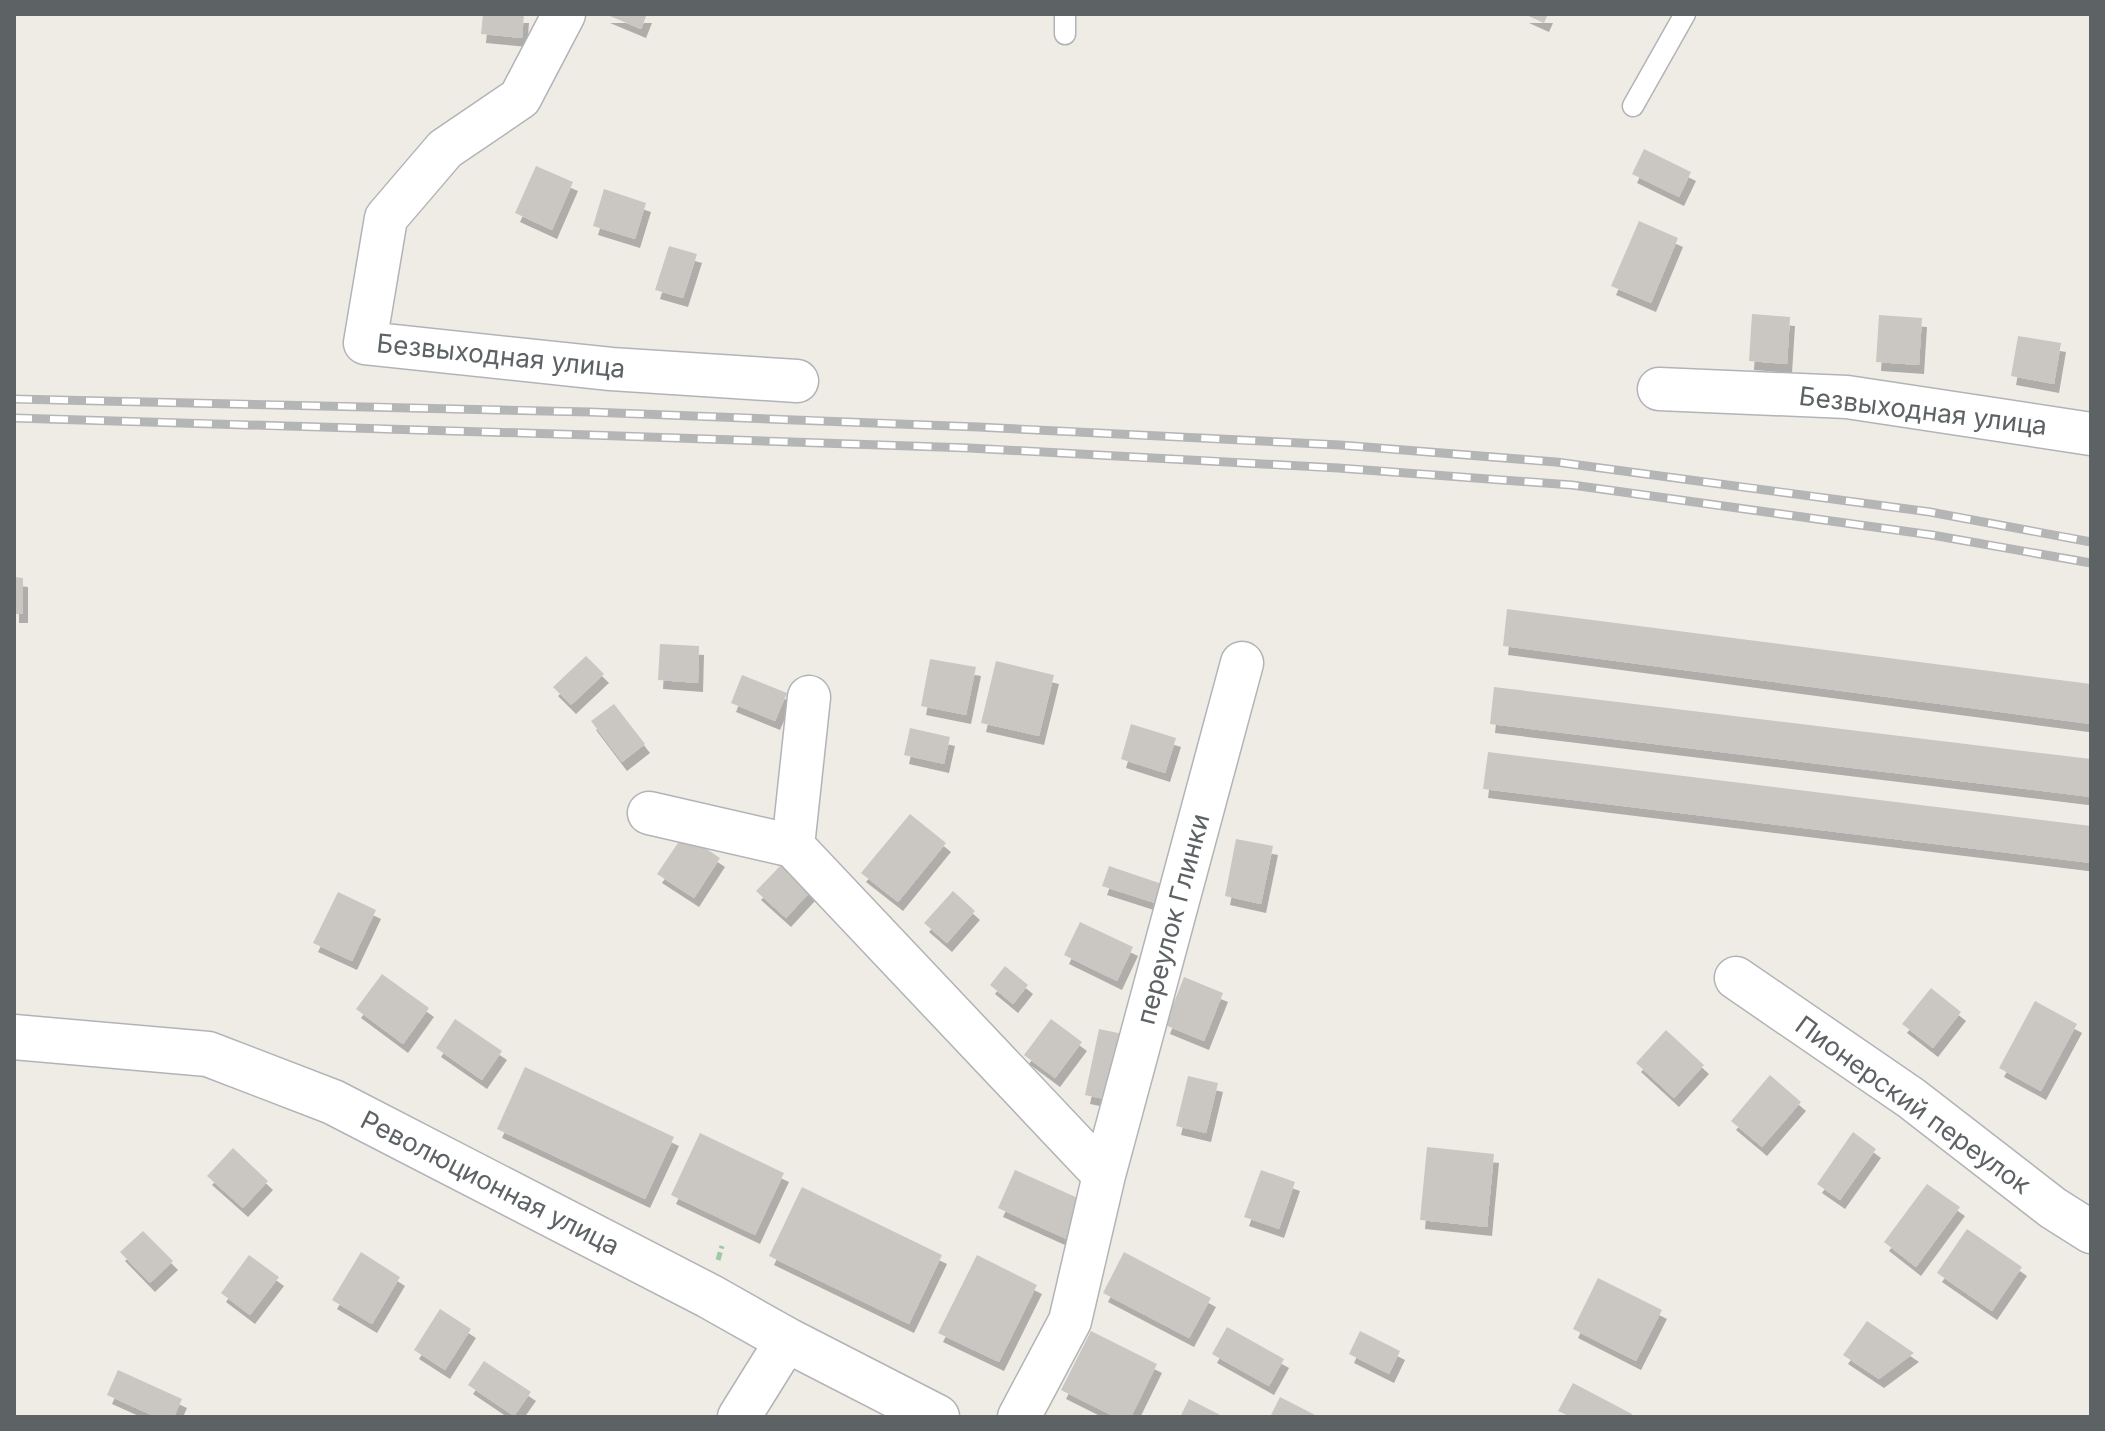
<svg xmlns="http://www.w3.org/2000/svg" width="2105" height="1431" font-family="Inter,sans-serif">
<defs>
<filter id="shadow"><feDropShadow dx="5" dy="9" stdDeviation="0" flood-color="#0004"/></filter>
</defs>
<rect width="100%" height="100%" fill="#efece6"/>
<path fill="#cac7c2" filter="url(#shadow)" d="M483,14H524L522,38L481,34Z
M605,14H647L641,29Z
M1524,14H1548L1544,23Z
M1644,149L1691,172L1679,197L1632,174Z
M536,166L573,182L552,230L515,213Z
M604,189L646,203L635,239L593,226Z
M1639,221L1678,238L1651,303L1611,286Z
M669,246L697,254L683,298L655,290Z
M1752,314L1790,317L1787,364L1749,361Z
M1879,315L1922,318L1919,365L1876,362Z
M2018,336L2061,343L2054,384L2011,376Z
M14,577L23,578V614H14Z
M1507,609L2091,684V724L1503,646Z
M660,644L699,646L698,683L658,680Z
M586,656L604,674L571,705L553,687Z
M930,659L976,667L966,715L921,706Z
M996,661L1054,675L1039,736L981,723Z
M742,675L787,693L775,721L731,703Z
M1494,687L2091,759V797L1490,724Z
M614,704L645,744L622,762L591,721Z
M1131,724L1176,738L1165,773L1121,759Z
M910,728L950,737L944,764L904,755Z
M1488,752L2091,826V863L1483,789Z
M910,814L946,843L898,902L861,873Z
M684,834L720,858L694,898L657,874Z
M1236,839L1273,846L1261,904L1225,896Z
M781,865L810,892L786,918L756,891Z
M1109,866L1162,884L1155,903L1102,886Z
M953,891L975,911L947,943L924,923Z
M338,892L376,910L352,961L313,943Z
M1080,922L1133,947L1117,981L1064,955Z
M1005,966L1028,985L1013,1004L990,985Z
M382,974L429,1008L403,1044L356,1009Z
M1184,977L1223,993L1204,1041L1165,1025Z
M1931,988L1961,1012L1933,1048L1902,1024Z
M2035,1001L2077,1024L2041,1091L1999,1068Z
M455,1019L502,1051L482,1080L436,1048Z
M1051,1019L1082,1042L1055,1078L1024,1055Z
M1099,1029L1128,1035L1114,1101L1085,1095Z
M1666,1030L1704,1065L1674,1098L1636,1063Z
M525,1067L674,1137L645,1199L497,1129Z
M1770,1075L1801,1102L1762,1147L1731,1121Z
M1188,1076L1218,1083L1206,1133L1176,1126Z
M1853,1132L1876,1149L1840,1200L1817,1184Z
M700,1133L784,1173L755,1235L671,1195Z
M1427,1147L1494,1154L1487,1227L1420,1220Z
M233,1148L268,1181L243,1208L207,1176Z
M1015,1170L1089,1203L1071,1241L998,1208Z
M1261,1170L1295,1182L1279,1229L1244,1217Z
M1927,1184L1960,1207L1916,1267L1884,1242Z
M802,1187L942,1255L909,1324L769,1256Z
M1967,1229L2022,1267L1992,1311L1937,1273Z
M143,1231L173,1261L150,1283L120,1252Z
M361,1252L400,1277L372,1324L332,1300Z
M1124,1252L1211,1298L1189,1338L1103,1293Z
M249,1255L279,1277L250,1315L221,1293Z
M977,1255L1037,1285L999,1362L938,1333Z
M1598,1278L1662,1310L1636,1361L1573,1329Z
M440,1309L471,1329L445,1370L414,1350Z
M1867,1321L1914,1353L1879,1379L1843,1355Z
M1227,1327L1284,1359L1269,1386L1212,1354Z
M1091,1331L1157,1364L1131,1417H1115L1061,1390Z
M1360,1331L1400,1351L1389,1374L1349,1354Z
M484,1361L531,1392L514,1416L468,1385Z
M118,1370L182,1399L174,1417H156L107,1395Z
M1573,1383L1632,1414L1630,1417H1571L1558,1411Z
M1280,1397L1319,1417H1270Z
M1189,1399L1224,1417H1180Z"/>
<g fill="none" stroke-linecap="round" stroke-linejoin="round">
<defs>
<path id="service" d="M1065,14V34
M1633,106L1685,14"/>
<path id="minor" d="M564,14L520,98L445,149L386,218L365,343L611,369L797,381
M1659,389L1847,397L2091,434
M809,697L793,846L1104,1175
M649,813L793,846
M1736,978L1911,1098L2053,1208L2091,1232
M739,1417L787,1340
M1019,1417L1070,1321L1104,1175L1242,663"/>
<path id="tertiary" d="M14,1037L208,1054L333,1102L709,1296L787,1340L937,1417"/>
</defs>
<use href="#service" stroke="#b1b4b7" stroke-width="23"/>
<use href="#minor" stroke="#b1b4b7" stroke-width="45"/>
<use href="#tertiary" stroke="#b1b4b7" stroke-width="47"/>
<path stroke="#9fc8a5" stroke-width="5" stroke-dasharray="8 4" stroke-linecap="butt" d="M718,1260L722,1246"/>
<use href="#service" stroke="#fff" stroke-width="20"/>
<use href="#minor" stroke="#fff" stroke-width="42"/>
<use href="#tertiary" stroke="#fff" stroke-width="44"/>
<defs>
<path id="rail" d="M14,399L590,412L978,427L1340,445L1556,462L1930,512L2091,542
M14,418L590,435L969,448L1338,468L1572,485L1932,535L2091,563"/>
</defs>
<use href="#rail" stroke="#b4b5b5" stroke-width="9"/>
<use href="#rail" stroke="#fff" stroke-width="6" stroke-dasharray="18" stroke-linecap="butt"/>
</g>
<g text-anchor="middle" stroke-width="7" stroke-linejoin="round" paint-order="stroke">
<g font-size="26" fill="#5d6265" stroke="#fff">
<text transform="translate(501 356) rotate(6)" y="9">Безвыходная улица</text>
<text transform="translate(1923 411) rotate(7)" y="9">Безвыходная улица</text>
<text transform="translate(1173 919) rotate(-75)" y="9">переулок Глинки</text>
<text transform="translate(1913 1105) rotate(36)" y="9">Пионерский переулок</text>
<text transform="translate(490 1183) rotate(27)" y="9">Революционная улица</text>
</g>
</g>
<rect width="2105" height="1431" fill="none" stroke="#5d6265" stroke-width="32"/>
</svg>
